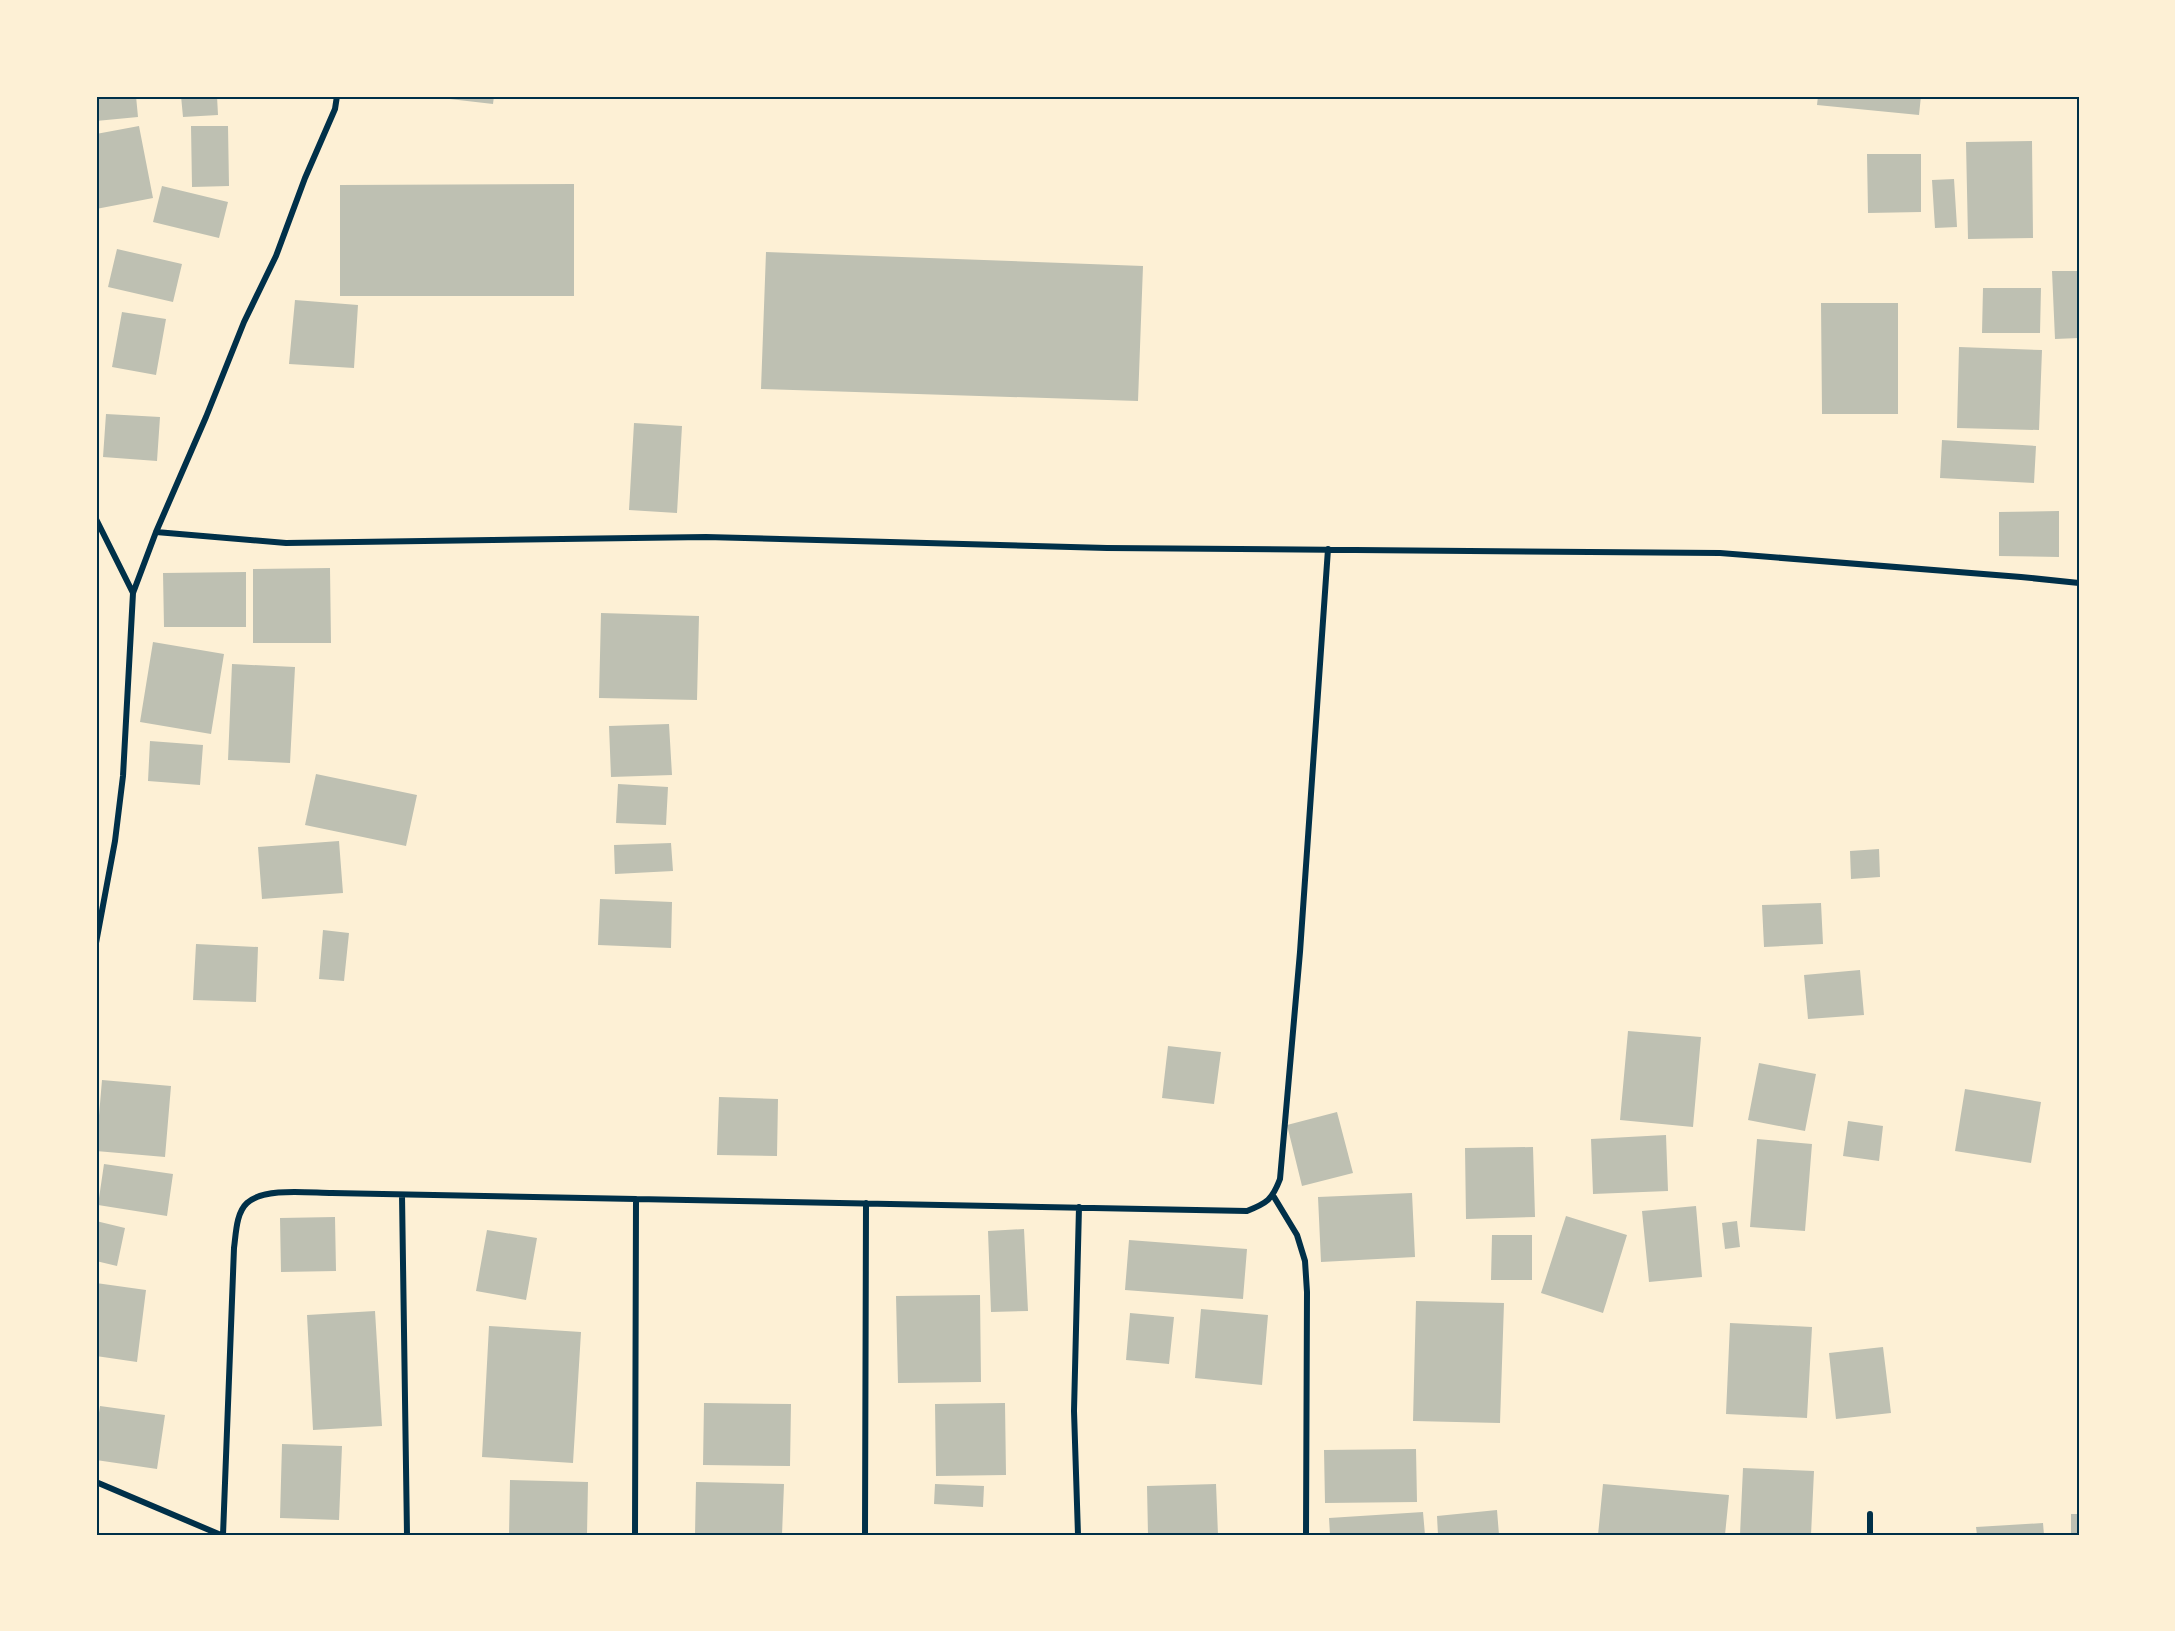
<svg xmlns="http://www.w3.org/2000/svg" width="2175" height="1631" font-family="'Asap Condensed',sans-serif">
<rect width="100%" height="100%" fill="#fdf0d5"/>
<path fill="#bec0b2" d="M96,96H136L138,117L96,121Z
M181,96H217L218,115L183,117Z
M441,96H494L493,104L441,98Z
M1818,96H1921L1919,115L1817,105Z
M139,126L153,198L96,209V134Z
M191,126H228L229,186L192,187Z
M2032,141L2033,238L1968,239L1966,142Z
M1867,154H1921V212L1868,213Z
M1954,179L1957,227L1935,228L1932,180Z
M574,184V296H340V185Z
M162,186L228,202L219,238L153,222Z
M117,249L182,264L173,302L108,287Z
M766,252L1143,266L1138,401L761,389Z
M2052,271H2079V338L2055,339Z
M1983,288H2041L2040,333H1982Z
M295,300L358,305L354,368L289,364Z
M1821,303H1898V414H1822Z
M122,312L166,319L156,375L112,367Z
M1959,347L2042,350L2039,430L1957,428Z
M106,414L160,417L157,461L103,457Z
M634,423L682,426L677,513L629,510Z
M1942,440L2036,446L2034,483L1940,478Z
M2059,511V557L1999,556V512Z
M330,568L331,643H253V569Z
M246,572V627H164L163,573Z
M601,613L699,616L697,700L599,698Z
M153,642L224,654L211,734L140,722Z
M232,664L295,667L290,763L228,760Z
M669,724L672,775L611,777L609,726Z
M150,741L203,745L200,785L148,781Z
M316,774L417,795L406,846L305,825Z
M618,784L668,787L666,825L616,823Z
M339,841L343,893L262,899L258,847Z
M671,843L673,871L615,874L614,845Z
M1879,849L1880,877L1851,879L1850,851Z
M600,899L672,902L671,948L598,945Z
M1821,903L1823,944L1764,947L1762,905Z
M323,930L349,933L344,981L319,979Z
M196,944L258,947L256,1002L193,1000Z
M1860,970L1864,1015L1808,1019L1804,975Z
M1628,1031L1701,1037L1693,1127L1620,1120Z
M1168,1046L1221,1052L1214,1104L1162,1098Z
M1759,1063L1816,1074L1805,1131L1748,1120Z
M102,1080L171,1086L165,1157L96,1151Z
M1965,1089L2041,1102L2031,1163L1955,1151Z
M719,1097L778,1099L777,1156L717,1155Z
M1337,1112L1353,1173L1302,1186L1287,1125Z
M1848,1121L1883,1126L1879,1161L1843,1156Z
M1666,1135L1668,1191L1593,1194L1591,1139Z
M1757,1139L1812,1144L1805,1231L1750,1227Z
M1533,1147L1535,1217L1466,1219L1465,1148Z
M104,1164L173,1174L167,1216L98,1205Z
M1412,1193L1415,1257L1321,1262L1318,1197Z
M1696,1206L1702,1277L1649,1282L1642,1211Z
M1566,1216L1627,1235L1603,1313L1541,1293Z
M335,1217L336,1271L281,1272L280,1218Z
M96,1221L125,1228L117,1266L96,1261Z
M1737,1221L1740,1247L1725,1249L1722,1223Z
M1024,1229L1028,1311L991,1312L988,1231Z
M487,1230L537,1238L526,1300L476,1291Z
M1492,1235H1532V1280H1491Z
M1129,1240L1247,1249L1243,1299L1125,1290Z
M96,1283L146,1290L137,1362L96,1356Z
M980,1295L981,1382L898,1383L896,1296Z
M1416,1301L1504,1303L1500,1423L1413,1421Z
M1201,1309L1268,1315L1262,1385L1195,1378Z
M375,1311L382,1426L313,1430L307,1315Z
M1130,1313L1174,1317L1169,1364L1126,1360Z
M1730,1323L1812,1327L1807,1418L1726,1414Z
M489,1326L581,1332L573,1463L482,1457Z
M1883,1347L1891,1413L1836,1419L1829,1353Z
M704,1403L791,1404L790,1466L703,1465Z
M1005,1403L1006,1475L936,1476L935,1404Z
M100,1406L165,1415L157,1469L96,1460V1433Z
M282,1444L342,1446L339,1520L280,1518Z
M1416,1449L1417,1502L1325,1503L1324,1450Z
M1743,1468L1814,1471L1811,1535H1740Z
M510,1480L588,1482L587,1535H509Z
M696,1482L784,1484L782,1535H695Z
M935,1484L984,1486L983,1507L934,1504Z
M1216,1484L1218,1535H1148L1147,1486Z
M1603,1484L1729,1495L1725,1535H1598Z
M1497,1510L1499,1535H1438L1437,1516Z
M1423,1512L1425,1535H1330L1329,1518Z
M2071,1514H2079V1535H2071Z
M2043,1523L2044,1535H1977L1976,1527Z"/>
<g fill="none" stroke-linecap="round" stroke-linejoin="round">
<path stroke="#003049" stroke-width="6" d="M96,519L133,593L123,776L115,841L96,943
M156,532L286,543L706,537L1107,548L1720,553L2021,577L2079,583
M133,593L156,532L206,417L244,322L276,256L305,178L335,109L337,96
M402,1195L407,1535
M1274,1197L1297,1235L1305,1261L1307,1292L1306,1535
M96,1482L221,1535
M223,1535L234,1248C236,1234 236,1213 247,1203C264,1187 310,1193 332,1193L1247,1211C1267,1203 1272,1200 1280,1179L1300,952L1328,549
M635,1535L636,1199
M865,1535L866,1203
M1078,1535L1074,1411L1079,1207
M1870,1535V1514"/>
</g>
<rect width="2175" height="1631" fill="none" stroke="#fdf0d5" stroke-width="195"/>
<rect x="98" y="98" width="1980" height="1436" fill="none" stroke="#003049" stroke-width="2"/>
</svg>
